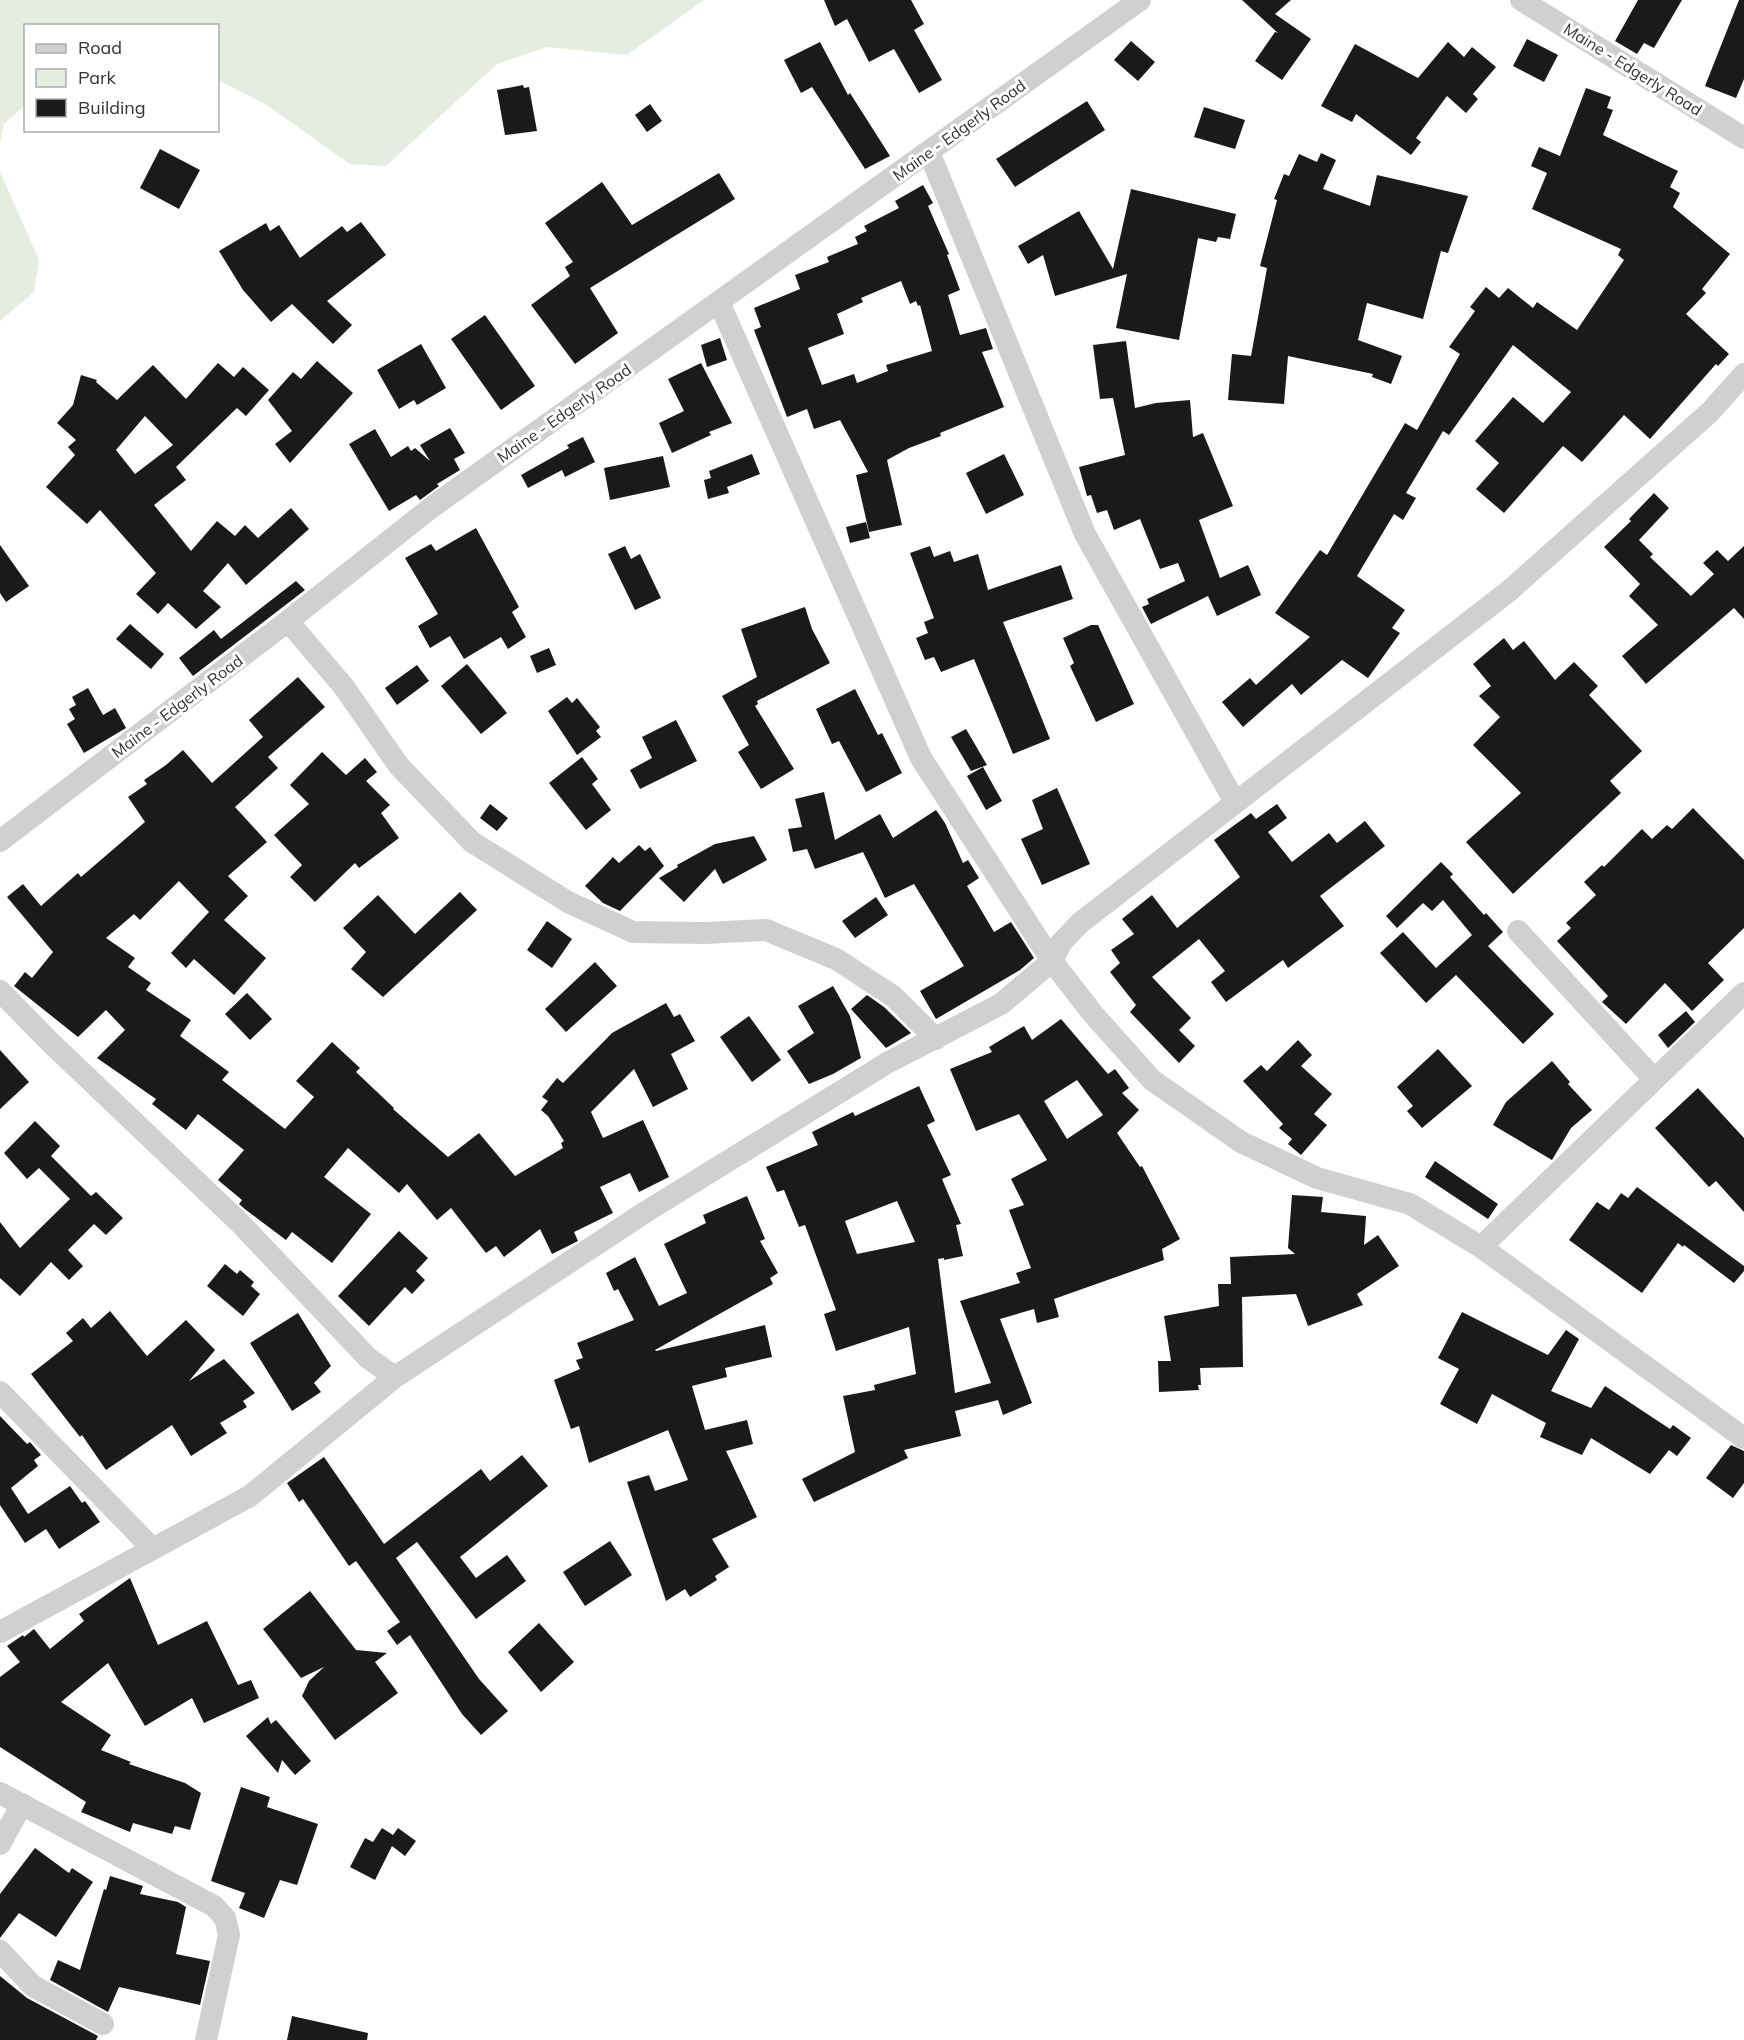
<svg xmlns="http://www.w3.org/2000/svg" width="1744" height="2040" font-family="Mulish,sans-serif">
<rect width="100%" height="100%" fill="#fff"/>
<path fill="#e6ecdf" d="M0,0H704L627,55L547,47L497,64L386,166L350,164L265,104L218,80V26H26L25,105L4,124L0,143Z
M0,172L39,260L34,292L0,321Z"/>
<path fill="#1a1a1a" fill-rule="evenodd" d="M824,0H911L924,24L914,30L942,80L919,93L894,49L869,62L847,19L835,26Z
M1242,0H1291L1275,14L1311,39L1282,80L1255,61L1275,32L1278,33Z
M1638,0H1682L1654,48L1644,43L1637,54L1615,41Z
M1739,0H1744V79L1736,98L1705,86Z
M1527,39L1558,55L1544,82L1513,66Z
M1131,41L1155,62L1138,81L1114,60Z
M820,42L848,95L850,93L890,156L865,169L812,87L801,93L784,60Z
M1448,42L1464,57L1472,47L1496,67L1473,94L1478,99L1466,113L1447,96L1416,138L1421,142L1411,155L1356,114L1352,122L1321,106L1355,44L1418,78Z
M523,85L524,88L529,87L537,131L505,135L497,90Z
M1586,88L1611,97L1607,108L1613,110L1603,135L1678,171L1670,187L1680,193L1673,207L1730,254L1702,289L1706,293L1686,314L1729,354L1718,366L1716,364L1650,439L1624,415L1582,462L1563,446L1504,513L1476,489L1499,463L1475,441L1513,397L1543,423L1571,392L1513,345L1449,435L1443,431L1406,493L1416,498L1403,520L1394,514L1357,576L1405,610L1392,628L1400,633L1368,678L1342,660L1301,695L1292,684L1243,727L1222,702L1250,678L1256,685L1310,637L1275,613L1320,550L1327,555L1405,423L1417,430L1460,354L1449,347L1475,311L1470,307L1486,287L1499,298L1508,288L1533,308L1537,302L1577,330L1624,260L1618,255L1621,249L1532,209L1547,173L1531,166L1539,147L1560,156Z
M1087,101L1105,130L1015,187L996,159Z
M650,104L662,121L647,132L635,115Z
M1204,107L1245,120L1235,149L1194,137Z
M160,149L200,170L179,209L140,188Z
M1321,153L1336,160L1323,189L1370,206L1377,175L1468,196L1448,253L1441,251L1423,319L1367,303L1358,340L1402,356L1391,384L1372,377L1373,374L1288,356L1284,404L1228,400L1232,354L1251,356L1267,268L1260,266L1277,200L1274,199L1284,174L1289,176L1299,154L1317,162Z
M719,173L735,199L590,288L618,333L575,364L531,305L570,276L565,267L573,262L545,223L602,182L632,225Z
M923,185L933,203L928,206L949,254L947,255L960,290L948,295L960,335L986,328L993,349L982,352L1004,407L940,433L941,436L909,448L887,460L902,525L869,532L856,475L868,472L840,420L814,429L807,409L787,417L754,330L761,327L754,308L800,289L795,275L829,262L827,257L858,244L855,237L867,231L864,226L899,208L895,201ZM901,281L910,304L916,301L918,306L920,305L932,351L886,365L888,371L857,383L854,374L822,385L808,348L844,334L837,314L863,302L861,298Z
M1131,189L1236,214L1230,239L1218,237L1216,242L1198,238L1179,340L1116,328L1127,274L1055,296L1043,255L1028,264L1018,246L1079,211L1113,269Z
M361,222L386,255L327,301L352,325L333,344L292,304L271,322L243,290L219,251L266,223L270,231L279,225L300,258L342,226L347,232Z
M485,315L535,386L501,410L451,339Z
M720,338L727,360L707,367L701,345Z
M1126,341L1135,408L1156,403L1190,400L1193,437L1203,433L1233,506L1199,520L1220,578L1248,565L1261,595L1217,616L1208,596L1151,624L1142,607L1149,604L1147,599L1185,581L1178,563L1160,569L1140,519L1114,530L1107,510L1097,513L1091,495L1087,496L1079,467L1125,455L1113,398L1100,399L1093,345Z
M421,344L446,388L417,405L414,400L399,409L377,370Z
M317,361L353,393L290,463L275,444L292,431L268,400L293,372L301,379Z
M218,363L234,377L243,367L269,390L246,416L237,408L176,467L186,480L154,505L191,551L217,521L235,536L245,525L258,538L291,508L309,529L246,585L228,563L203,591L221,607L196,629L168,603L158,614L136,594L156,573L100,510L87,524L46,487L75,455L68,447L76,440L57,423L73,405L81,375L97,380L96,382L117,400L153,365L186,399ZM145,416L173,445L135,474L116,450Z
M701,363L732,423L709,432L711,435L672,453L659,423L684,411L668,379Z
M450,428L465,453L454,459L460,470L437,484L439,486L420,500L416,495L389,511L349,444L375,429L391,457L408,446L411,451L415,448L430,461L420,445Z
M583,437L595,462L565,477L562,470L528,488L521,475L569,448L567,445Z
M752,454L760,474L727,487L729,493L708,499L704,480L711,478L709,471Z
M1004,454L1024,495L986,514L966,473Z
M663,456L670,487L610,500L604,468Z
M1654,493L1669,508L1639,540L1653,554L1650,557L1691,596L1714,574L1703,563L1717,550L1728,561L1744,546V619L1734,608L1646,684L1622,656L1658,625L1629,596L1640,584L1604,547L1631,521L1629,519Z
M866,522L870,538L850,543L846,527Z
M476,528L519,607L512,612L526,637L508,649L501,637L464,659L450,636L430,648L418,626L438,614L405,558L431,544L436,551Z
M0,545L29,586L6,602L0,593Z
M625,546L631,559L640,554L661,598L635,610L608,554Z
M930,546L934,557L950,551L954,562L978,554L988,590L1061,565L1073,599L1003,622L1050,739L1013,754L974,659L941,672L934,657L925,660L916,638L928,633L924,622L934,618L910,553Z
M296,581L305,590L193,676L179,658L214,630L221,639Z
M805,607L812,629L830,663L757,701L758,704L755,706L794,769L761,789L738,752L749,745L722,696L757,677L741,629Z
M130,624L164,654L151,669L116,639Z
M1091,625H1098L1134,704L1096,722L1070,666L1074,663L1063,638Z
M1504,638L1513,650L1524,641L1555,680L1574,662L1598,686L1589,695L1642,751L1610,781L1621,793L1513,894L1466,842L1521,793L1473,745L1500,717L1479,696L1491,686L1473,664Z
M549,648L556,665L537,673L530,656Z
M467,664L507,713L481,734L441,686Z
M417,665L429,681L397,705L385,688Z
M298,677L325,707L268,757L278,768L235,807L267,842L228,876L248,896L224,920L266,958L234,995L194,959L186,968L171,953L209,912L179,881L140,920L134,914L106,938L135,958L128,967L151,983L146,990L191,1020L180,1036L229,1072L222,1080L285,1129L314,1097L296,1081L332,1042L360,1068L356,1072L394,1108L393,1109L448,1157L479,1133L515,1176L563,1148L561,1143L564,1141L548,1116L541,1110L548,1101L542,1097L557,1078L563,1083L612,1033L666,1003L674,1017L680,1014L695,1041L671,1054L688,1089L653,1107L634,1069L591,1112L603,1138L643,1120L669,1177L639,1192L630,1173L600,1187L613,1213L574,1232L578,1241L552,1254L540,1229L504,1257L496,1246L486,1253L451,1208L437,1220L407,1184L399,1193L348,1148L324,1177L371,1214L332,1263L292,1232L286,1240L246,1210L239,1204L242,1200L218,1180L244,1150L198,1114L186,1130L152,1104L156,1099L97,1058L125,1030L106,1010L78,1037L14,986L25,972L32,978L53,952L7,897L23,884L41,906L78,873L81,877L145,822L128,797L147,784L144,780L166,765L183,750L212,783L263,737L249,720Z
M88,688L103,715L115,708L126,728L84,753L67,724L75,719L69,709L76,705L72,697Z
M855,689L878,735L882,733L902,773L866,792L839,741L832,744L816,709Z
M567,697L572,703L577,698L600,727L596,731L601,737L577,755L548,711Z
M676,720L697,761L640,789L630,770L652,758L642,737Z
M966,729L987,765L971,771L951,737Z
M322,752L346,775L365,758L377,772L366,781L390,805L381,813L399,838L359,868L355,863L315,902L290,877L302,865L274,835L309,804L290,785Z
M582,757L598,779L592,784L611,810L586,830L549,783Z
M983,767L1002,801L986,810L967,776Z
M1057,788L1090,864L1042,885L1021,839L1043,829L1032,800Z
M824,792L835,840L880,814L893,838L936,810L945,823L963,863L968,860L979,878L967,886L994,932L1011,922L1034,958L1020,970L936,1019L920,991L964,966L914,884L885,898L863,852L815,869L807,849L793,852L788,829L802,827L795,799Z
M490,804L508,818L497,831L480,818Z
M1277,804L1287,818L1268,832L1292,862L1329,833L1337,843L1365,821L1385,846L1320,896L1344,926L1288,968L1283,960L1226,1002L1211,982L1225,971L1199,939L1152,977L1191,1018L1179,1030L1195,1046L1179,1063L1130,1012L1136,1005L1110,972L1120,963L1111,950L1134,934L1122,919L1152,895L1177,928L1240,877L1214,840L1251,813L1256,819Z
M1693,808L1744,860V928L1708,963L1724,980L1692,1011L1665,983L1626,1024L1602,1002L1608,996L1557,941L1571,928L1566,923L1596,895L1584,882L1602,865L1604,867L1642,829L1652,839L1667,825L1672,829Z
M754,836L767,860L723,884L715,869L684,902L659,878L678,867L677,865L715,844Z
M639,845L645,851L650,847L664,866L620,911L603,903L585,886L613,857L619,863Z
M1441,862L1453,874L1450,877L1484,915L1486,913L1503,932L1488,946L1554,1014L1523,1044L1456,975L1426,1003L1380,953L1403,932L1436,968L1472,935L1443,900L1432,911L1423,903L1397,928L1386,916Z
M460,892L477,910L383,997L351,969L366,952L343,928L378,895L415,934Z
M876,897L888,915L855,938L842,921Z
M547,921L572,939L552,968L527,950Z
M595,962L617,986L566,1032L545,1009Z
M833,986L850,1016L861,1058L833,1074L809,1084L787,1051L814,1033L798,1006Z
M247,993L272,1019L250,1040L225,1014Z
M867,995L884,1007L911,1033L886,1048L851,1009Z
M1686,1011L1695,1022L1668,1048L1658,1035Z
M749,1016L781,1060L752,1082L720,1037Z
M1061,1019L1108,1074L1115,1069L1129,1088L1122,1093L1139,1110L1117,1133L1140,1167L1142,1166L1180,1239L1162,1249L1164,1260L1054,1299L1059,1317L1037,1323L1034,1309L1000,1319L1032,1403L1003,1415L998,1400L955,1411L961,1436L904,1450L908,1458L814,1502L802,1479L855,1452L843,1396L875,1390L874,1385L916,1374L909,1327L836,1351L824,1314L836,1310L805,1225L799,1227L784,1190L777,1192L766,1167L818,1145L812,1132L853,1112L855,1116L919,1086L935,1121L927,1125L951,1175L942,1179L961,1224L956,1225L963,1256L944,1260V1258L938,1259L955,1393L991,1383L960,1301L1020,1283L1016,1273L1031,1268L1009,1210L1024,1205L1011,1179L1047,1160L1019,1114L976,1131L950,1069L992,1052L989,1047L1024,1026L1032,1040ZM1077,1080L1103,1115L1067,1139L1044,1101ZM897,1201L915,1242L857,1254L845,1221Z
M1298,1040L1312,1055L1301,1066L1332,1094L1314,1114L1327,1125L1301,1155L1288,1144L1292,1139L1279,1128L1283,1124L1243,1081L1261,1065L1267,1071Z
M1438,1049L1472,1086L1422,1128L1407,1111L1413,1106L1397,1087Z
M0,1050L29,1082L0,1109Z
M1552,1061L1570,1082L1568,1084L1592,1110L1571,1128L1552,1160L1493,1125L1506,1102Z
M1698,1088L1744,1138V1212L1716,1181L1709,1187L1655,1128Z
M35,1121L60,1146L51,1156L91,1196L96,1192L123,1218L106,1235L94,1224L68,1250L83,1266L69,1280L51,1262L20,1296L0,1278V1222L20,1248L70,1199L39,1168L27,1179L4,1153Z
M1435,1161L1498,1204L1488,1219L1425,1177Z
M1637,1187L1744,1266V1271L1734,1283L1684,1245L1683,1247L1678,1243L1642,1293L1569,1240L1597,1202L1609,1210L1621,1193L1628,1198Z
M1292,1195L1323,1197L1321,1212L1366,1216L1364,1245L1378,1235L1399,1266L1357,1294L1363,1305L1308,1326L1296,1294L1242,1297L1243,1367L1200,1368L1201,1385H1198L1199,1390L1159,1392L1158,1361H1171L1164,1316L1219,1306L1218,1284H1231L1230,1257L1295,1254L1288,1248Z
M747,1196L765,1239L760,1241L778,1273L770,1278L773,1284L655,1350L656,1351L765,1325L772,1357L725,1368L727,1377L692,1386L705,1430L747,1420L753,1444L726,1451L757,1517L712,1539L729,1567L715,1576L717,1580L690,1597L685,1589L666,1601L627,1482L649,1475L655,1491L688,1480L668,1430L589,1463L579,1426L571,1429L554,1380L580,1369L576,1360L583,1358L577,1343L634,1320L618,1289L614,1291L606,1273L635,1257L659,1306L687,1293L664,1244L706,1223L703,1215Z
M399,1231L428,1258L416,1271L425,1280L412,1294L405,1287L369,1326L338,1296Z
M225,1264L237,1274L240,1270L254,1282L251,1286L260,1294L243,1316L207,1286Z
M110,1311L147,1356L186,1320L215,1350L189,1381L224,1359L255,1393L243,1401L247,1407L220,1423L227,1433L191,1456L172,1425L106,1470L82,1435L80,1437L31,1374L73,1341L66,1333L83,1318L91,1328Z
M1462,1312L1548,1355L1566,1330L1579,1339L1551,1391L1591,1408L1605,1386L1670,1429L1673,1425L1691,1438L1677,1456L1669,1450L1650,1474L1591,1438L1582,1455L1540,1437L1546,1423L1492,1394L1477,1424L1440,1404L1459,1369L1438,1358Z
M298,1313L331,1366L314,1383L321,1392L292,1411L250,1343Z
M0,1416L27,1444L30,1442L41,1455L34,1460L38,1466L11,1488L28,1514L70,1486L82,1503L85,1501L100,1522L59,1549L46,1529L25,1543L0,1505Z
M1731,1445L1744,1451V1483L1733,1498L1706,1478Z
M522,1455L548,1486L460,1557L476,1578L507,1555L526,1581L476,1619L417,1542L396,1558L479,1679L508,1711L481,1735L462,1714L410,1635L397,1645L387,1631L400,1622L356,1561L349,1566L303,1499L299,1502L287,1483L324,1457L384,1544L481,1469L490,1481Z
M610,1541L632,1575L585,1606L563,1572Z
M130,1578L158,1645L207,1621L238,1685L251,1680L259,1698L204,1723L192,1698L145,1726L108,1663L61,1702L111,1735L101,1750L131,1762L129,1764L185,1783L201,1793L190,1830L175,1826L172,1834L133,1823L130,1832L81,1812L86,1802L0,1747V1677L20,1662L7,1646L23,1635L24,1637L34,1629L50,1649L84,1621L79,1614Z
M310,1591L356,1650L387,1653L375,1662L398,1693L335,1740L302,1696L309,1681L324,1667L301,1678L263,1629Z
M539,1623L574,1662L541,1692L508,1652Z
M268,1717L271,1724L276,1720L311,1761L295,1775L282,1760L278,1773L246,1736Z
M241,1787L270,1797L267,1807L318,1824L297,1885L280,1880L264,1918L239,1908L245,1893L211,1881Z
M382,1828L393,1835L398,1828L416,1841L405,1856L392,1846L375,1880L350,1867L365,1838L373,1842Z
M35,1848L69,1873L72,1868L93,1882L56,1937L19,1913L0,1938V1894Z
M110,1876L143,1886L140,1894L178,1902L186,1907L176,1954L210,1961L200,2005L119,1987L108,2012L50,1980L58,1960L80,1970L104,1889L106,1890Z
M0,1976L27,1998L98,2036L96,2040H0Z
M292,2016L368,2033L367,2040H287Z"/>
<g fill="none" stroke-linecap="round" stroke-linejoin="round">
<path stroke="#d0d0d0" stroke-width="22" d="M1521,0L1744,138
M929,152L1085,534L1235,802
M719,302L921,758L1052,961L1093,1014L1152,1080L1241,1142L1317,1178L1410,1204L1481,1247L1744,1438
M288,621L344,687L399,766L472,842L568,902L633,932L705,933L766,930L836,959L893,996L936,1039
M0,841L288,621L432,507L1140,0
M1518,931L1654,1079
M0,991L50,1042L239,1222L368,1358L395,1377
M1481,1247L1744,993
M0,1392L153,1549
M0,1632L250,1496L395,1377L647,1211L887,1063L1001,1004L1052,961L1061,943L1080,923L1509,591L1710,412L1744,374
M0,1793L214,1906L225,1918L229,1935L206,2040
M0,1844L22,1804
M0,1951L33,1986L103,2024"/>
</g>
<g text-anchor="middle" stroke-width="6" stroke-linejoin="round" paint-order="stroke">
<g font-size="16" fill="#333" stroke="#fff">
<text transform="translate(1633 69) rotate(32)" y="6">Maine - Edgerly Road</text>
<text transform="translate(959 130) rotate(-36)" y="6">Maine - Edgerly Road</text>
<text transform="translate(564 413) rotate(-35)" y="6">Maine - Edgerly Road</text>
<text transform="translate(177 706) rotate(-37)" y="6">Maine - Edgerly Road</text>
</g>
</g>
<rect x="24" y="24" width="195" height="108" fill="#ffffff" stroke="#adadad" stroke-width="1.5"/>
<rect x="36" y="44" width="30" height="9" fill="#d0d0d0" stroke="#adadad" stroke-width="1.5"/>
<text x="78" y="54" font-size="18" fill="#333333">Road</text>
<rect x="36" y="69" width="30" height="18" fill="#e6ecdf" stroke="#adadad" stroke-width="1.5"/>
<text x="78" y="84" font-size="18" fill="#333333">Park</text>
<rect x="36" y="99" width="30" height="18" fill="#1a1a1a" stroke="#adadad" stroke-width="1.5"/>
<text x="78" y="114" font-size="18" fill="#333333">Building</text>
</svg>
